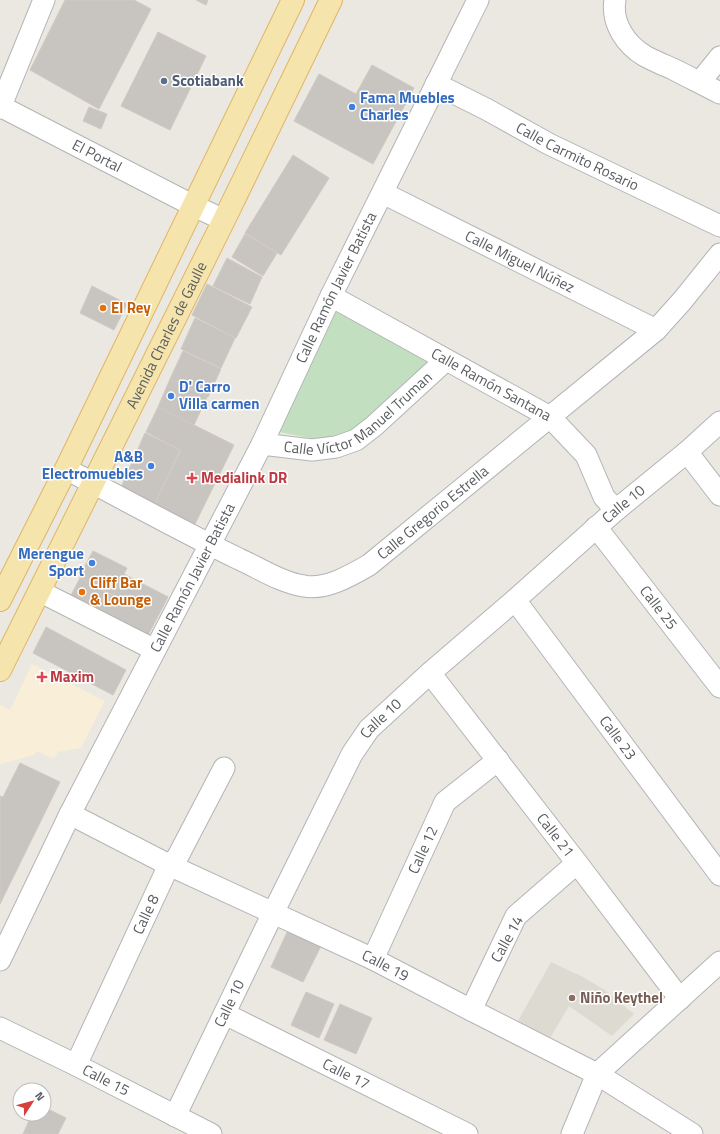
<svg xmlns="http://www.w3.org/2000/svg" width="720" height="1134" font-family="'Titillium Web',sans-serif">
<rect width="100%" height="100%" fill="#ebe8e1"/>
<path fill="#f9efd8" d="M32,664L105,701L81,748L58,752L54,759L37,751L34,755L0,764V705L10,710Z"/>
<path fill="#dddad2" d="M551,962L583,977L603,989L634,1014L612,1036L569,1006L546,1045L514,1028Z"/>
<path fill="#c2e0c0" d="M342,299L439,351L376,423L325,441L279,432Z"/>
<path fill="#c8c5c0" stroke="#cfc9c0" d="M65,0H134L151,9L99,109L30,70Z
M196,0H208L206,5Z
M158,32L206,56L170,130L121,106Z
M372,65L414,88L373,164L294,121L319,74L356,94Z
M89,107L107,114L101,129L83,121Z
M293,155L329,178L281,255L245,233Z
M245,234L277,253L263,276L232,257Z
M227,258L262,277L250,304L213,286Z
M207,284L252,307L236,338L192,315Z
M92,286L127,304L114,330L80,313Z
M195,318L235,338L221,368L181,349Z
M183,351L221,369L208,397L170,379Z
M170,379L207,397L194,425L158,407Z
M158,407L234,445L194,526L154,506L181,450L146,432Z
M145,433L180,450L154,505L124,489L122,485Z
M93,551L127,568L113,595L79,577Z
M124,574L168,597L146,639L69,599L80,578L113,596Z
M46,627L126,670L113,695L33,653Z
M20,763L60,782L0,904V796L3,797Z
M289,928L322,944L303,982L271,967Z
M306,992L334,1004L319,1038L291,1025Z
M340,1004L372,1018L356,1054L324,1040Z
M44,1107L66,1118L58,1134H23L32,1114H44Z"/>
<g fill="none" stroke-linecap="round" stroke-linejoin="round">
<defs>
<g id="minor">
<path d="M615,0C611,23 626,45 645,56C654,61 664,65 673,69C689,77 704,85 720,93"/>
<path d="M700,82L720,57"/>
<path id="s1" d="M436,84L486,109L549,144L720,226"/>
<path id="s2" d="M0,106L194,206L224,220"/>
<path d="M0,108L44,0"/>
<path id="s3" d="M383,193L656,330"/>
<path id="s4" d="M331,296L550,417L586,455L604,497L616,510"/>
<path id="s5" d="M262,444L312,450L336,447L356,440L374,426L446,360"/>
<path d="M687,452L720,495"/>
<path id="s6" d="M66,469C124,499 181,531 239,559C259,568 282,583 304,586C326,590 350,576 369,565L656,330L682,301L720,254"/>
<path id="s7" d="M596,527L720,687"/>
<path d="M39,591L155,650"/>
<path id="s8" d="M515,600L720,875"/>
<path id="s9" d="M430,673L577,863L680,999"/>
<path id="s10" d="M70,814L169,865L373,959L471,1010L597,1074L692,1134"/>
<path id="s11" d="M373,959L445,802L498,760"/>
<path id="s12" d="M0,960L70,814L262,444L331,296L478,0"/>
<path d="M471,1010L516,916L577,863"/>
<path id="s13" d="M225,1014L467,1134"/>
<path id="s14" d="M0,1028L76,1065L211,1134"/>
<path id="s15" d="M76,1065L169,865L177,858L224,768"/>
<path id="s16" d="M175,1116L273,913L352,754L369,729L430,673L515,600L616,510L687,452L720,422"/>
<path d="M572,1134L597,1074L720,962"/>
</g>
<g id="major">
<path d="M0,600L66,469L293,0"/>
<path id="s17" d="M0,670L224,220L331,0"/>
</g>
</defs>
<use href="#minor" stroke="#b2b4b7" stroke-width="23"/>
<use href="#major" stroke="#e0b564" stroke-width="24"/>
<use href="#minor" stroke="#fff" stroke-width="21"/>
<use href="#major" stroke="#f5e4ac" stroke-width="22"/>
</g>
<circle fill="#5c6f8a" stroke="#fff" stroke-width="1.5" cx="164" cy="81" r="4"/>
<g fill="#3f7fe0" stroke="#fff" stroke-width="1.5">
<circle cx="352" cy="107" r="4"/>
<circle cx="171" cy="396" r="4"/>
<circle cx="151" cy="466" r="4"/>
<circle cx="92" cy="563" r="4"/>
</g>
<g fill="#e8710a" stroke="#fff" stroke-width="1.5">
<circle cx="103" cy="308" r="4"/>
<circle cx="82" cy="592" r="4"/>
</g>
<g fill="#e0444e" stroke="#fff" stroke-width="1.5">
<path d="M190 472h4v4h4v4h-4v4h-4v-4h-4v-4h4z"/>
<path d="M40 671h4v4h4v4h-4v4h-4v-4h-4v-4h4z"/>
</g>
<circle fill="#8d6e63" stroke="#fff" stroke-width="1.5" cx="572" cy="998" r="4"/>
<g text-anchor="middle" stroke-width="3" stroke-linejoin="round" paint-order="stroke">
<g font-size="15" font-weight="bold" fill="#4e5e75" stroke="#fff" text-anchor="start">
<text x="172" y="86">Scotiabank</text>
</g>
<g font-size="15" font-weight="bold" fill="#366cbe" stroke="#fff" text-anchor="start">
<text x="360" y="103">Fama Muebles<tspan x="360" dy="17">Charles</tspan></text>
<text x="179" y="392">D' Carro<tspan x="179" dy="17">Villa carmen</tspan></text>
<text x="143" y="462" text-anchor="end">A&amp;B<tspan x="143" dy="17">Electromuebles</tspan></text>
<text x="84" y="559" text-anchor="end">Merengue<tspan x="84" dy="17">Sport</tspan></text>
</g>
<g font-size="15" fill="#5a5d60" stroke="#fff">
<text dy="5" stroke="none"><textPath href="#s2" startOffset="109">El Portal</textPath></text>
<text dy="5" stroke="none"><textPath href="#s1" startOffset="159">Calle Carmito Rosario</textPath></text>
<text dy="5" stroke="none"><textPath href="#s3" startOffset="153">Calle Miguel Núñez</textPath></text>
<text dy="5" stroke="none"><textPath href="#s12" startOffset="752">Calle Ramón Javier Batista</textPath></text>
<text dy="5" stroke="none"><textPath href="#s17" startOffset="374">Avenida Charles de Gaulle</textPath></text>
<text dy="5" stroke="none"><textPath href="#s4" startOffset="183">Calle Ramón Santana</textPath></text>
<text dy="5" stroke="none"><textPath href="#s5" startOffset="108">Calle Víctor Manuel Truman</textPath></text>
<text dy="5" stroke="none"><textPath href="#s16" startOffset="773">Calle 10</textPath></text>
<text dy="5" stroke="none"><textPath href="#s6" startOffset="418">Calle Gregorio Estrella</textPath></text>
<text dy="5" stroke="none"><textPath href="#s12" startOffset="428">Calle Ramón Javier Batista</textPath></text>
<text dy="5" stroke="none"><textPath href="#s7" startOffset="102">Calle 25</textPath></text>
<text dy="5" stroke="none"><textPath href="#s16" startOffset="449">Calle 10</textPath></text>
<text dy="5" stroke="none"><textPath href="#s8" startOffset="172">Calle 23</textPath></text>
<text dy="5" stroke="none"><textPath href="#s9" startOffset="205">Calle 21</textPath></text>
<text dy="5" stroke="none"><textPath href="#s11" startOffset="120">Calle 12</textPath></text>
<text dy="5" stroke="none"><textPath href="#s15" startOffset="166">Calle 8</textPath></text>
<text transform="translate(507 939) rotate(-61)" y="5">Calle 14</text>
<text dy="5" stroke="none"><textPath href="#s10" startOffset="350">Calle 19</textPath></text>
<text dy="5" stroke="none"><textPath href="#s16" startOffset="125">Calle 10</textPath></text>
<text dy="5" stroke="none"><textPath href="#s13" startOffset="135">Calle 17</textPath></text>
<text dy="5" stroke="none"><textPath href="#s14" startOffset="118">Calle 15</textPath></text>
</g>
<g font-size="15" font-weight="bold" fill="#c56008" stroke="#fff" text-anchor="start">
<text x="111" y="313">El Rey</text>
<text x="90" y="588">Cliff Bar<tspan x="90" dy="17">&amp; Lounge</tspan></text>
</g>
<g font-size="15" font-weight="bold" fill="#be3a42" stroke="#fff" text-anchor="start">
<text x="201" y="483">Medialink DR</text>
<text x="50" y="682">Maxim</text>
</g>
<g font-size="15" font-weight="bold" fill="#785e54" stroke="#fff" text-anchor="start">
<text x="580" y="1003">Niño Keythel</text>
</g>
</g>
<g transform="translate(32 1102) rotate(54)"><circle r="19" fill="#ffffff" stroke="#bdbebf"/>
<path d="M0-3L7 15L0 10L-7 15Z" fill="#d53f3d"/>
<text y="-6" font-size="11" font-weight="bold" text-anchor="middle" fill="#5a5d60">N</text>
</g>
</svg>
